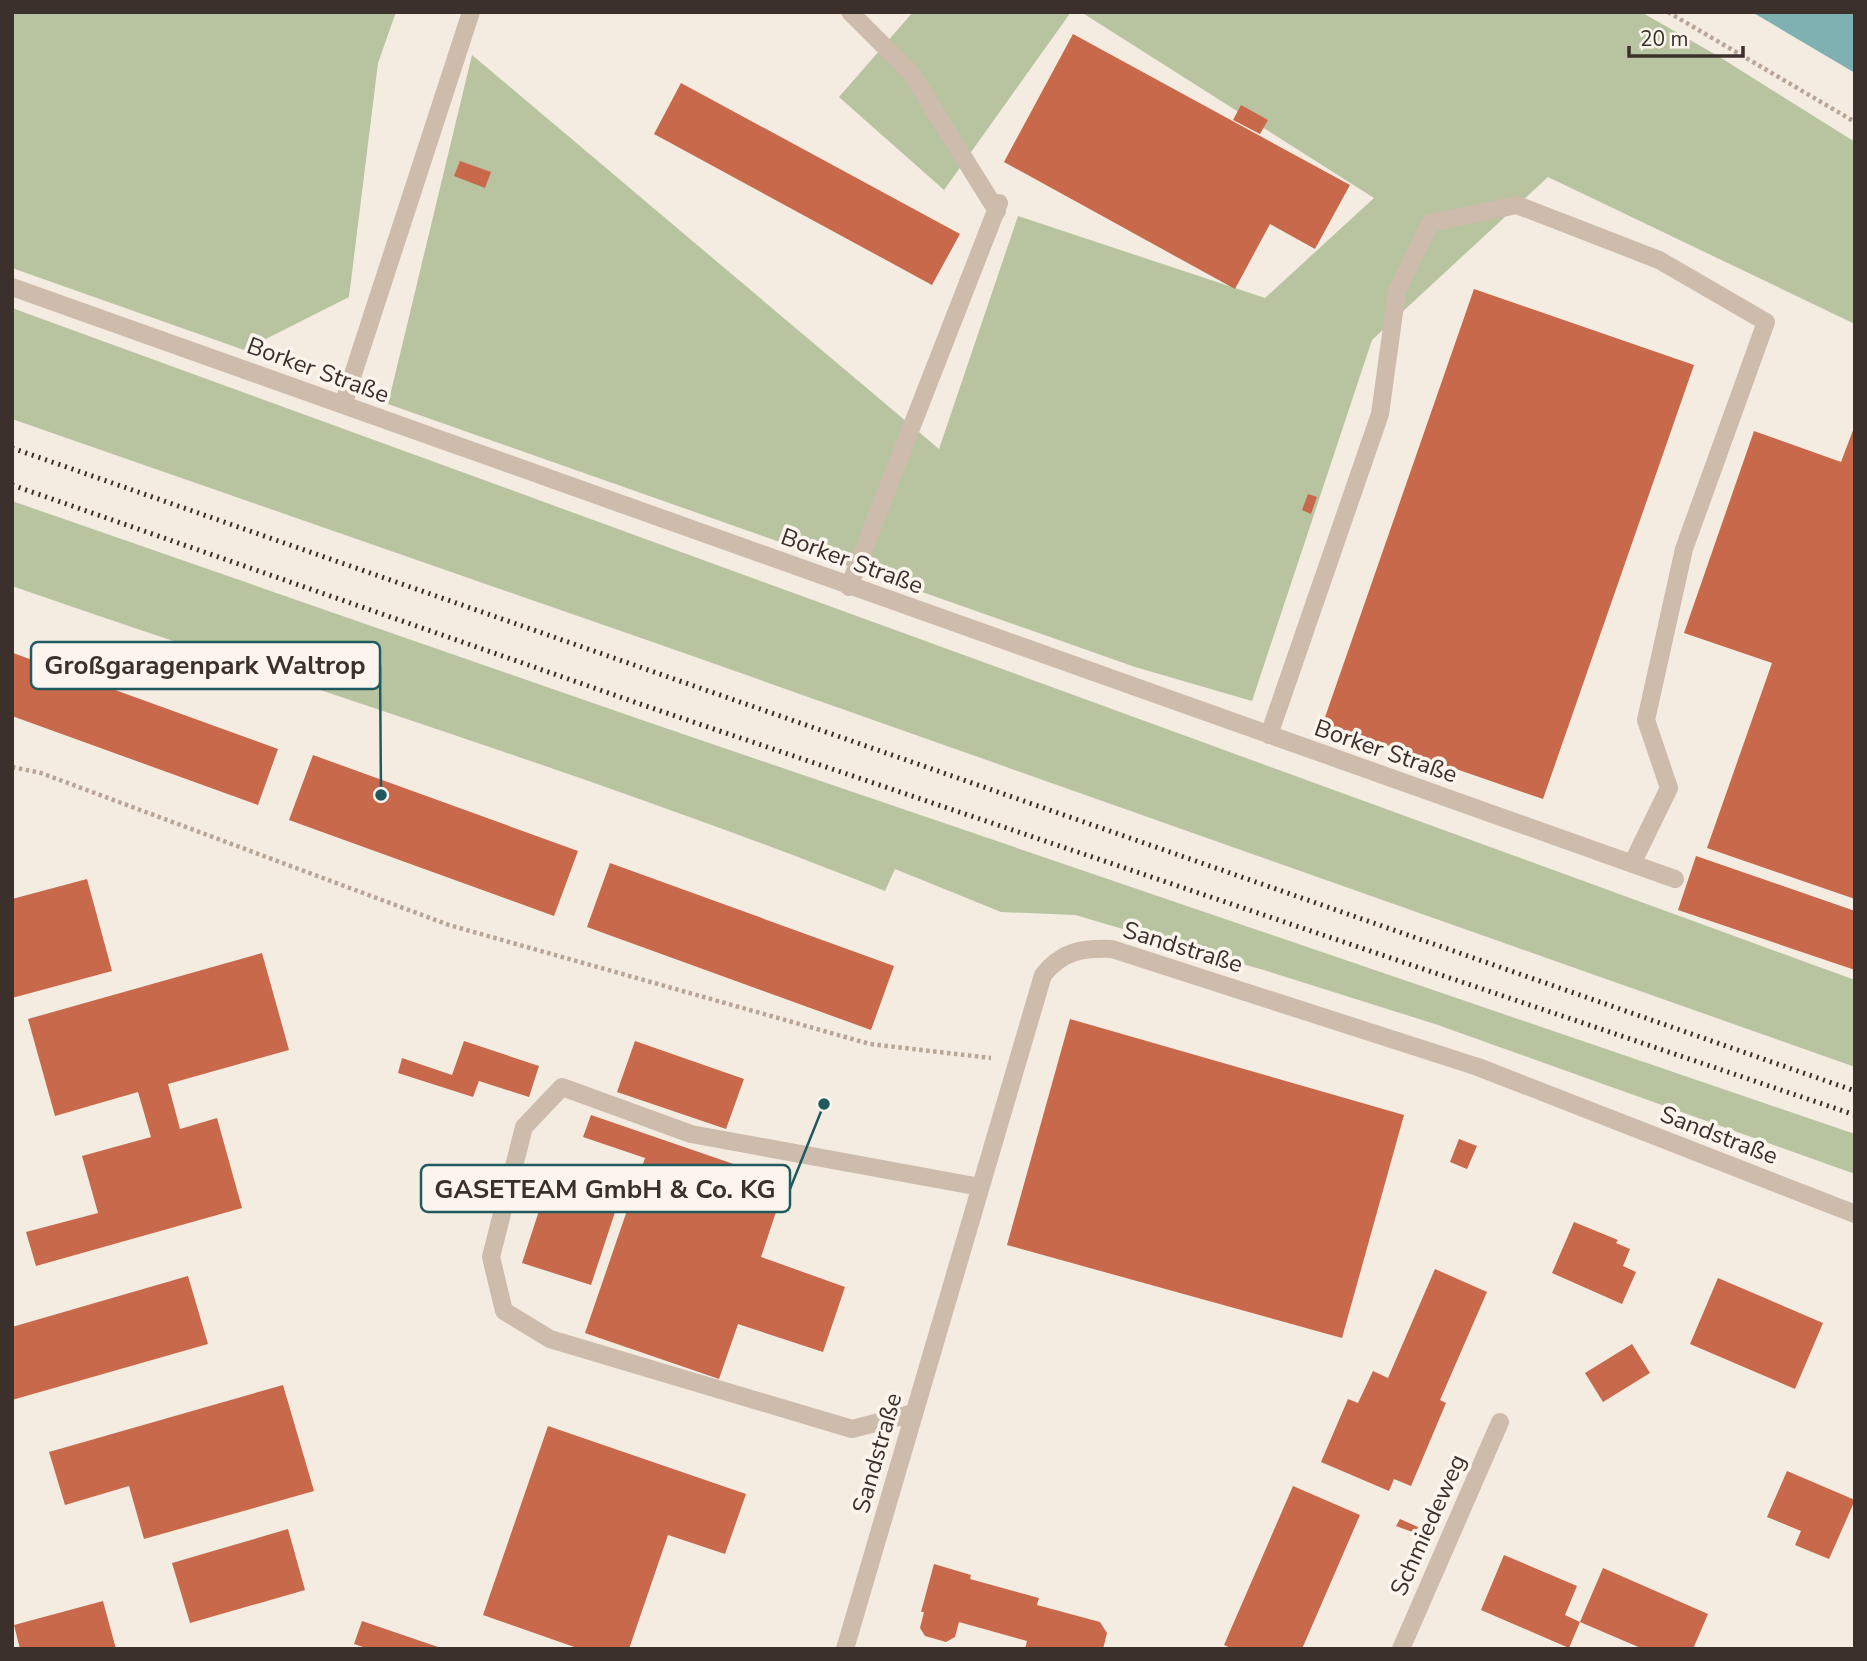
<svg xmlns="http://www.w3.org/2000/svg" width="1867" height="1661" font-family="'Nunito Sans',sans-serif">
<rect width="100%" height="100%" fill="#f4ebe1"/>
<path fill="#b8c4a0" d="M12,12H396L378,63L349,297L244,350L12,268Z
M913,12H1071L944,190L839,97Z
M1081,12H1641L1718,56L1855,142V324L1548,177L1372,340L1252,701L1135,667L388,404L472,55L939,449L1018,216L1265,298L1374,198Z
M12,308L1855,980V1067L664,646L12,419Z
M12,501L639,719L1855,1134V1174L1438,1025L1267,971L1075,915L1001,912L895,869L885,891C599,777 303,687 12,586Z"/>
<path fill="#7fb0b2" d="M1752,12H1855V73Z"/>
<path fill="#c8694b" d="M1073,34L1350,185L1315,249L1270,224L1235,289L1004,162Z
M681,83L960,234L932,285L654,134Z
M1241,105L1268,120L1260,134L1233,120Z
M460,161L491,172L485,188L454,176Z
M1474,289L1694,365L1543,799L1323,723Z
M1855,425V899L1707,848L1772,663L1684,633L1754,431L1841,462Z
M1308,494L1317,497L1311,514L1302,510Z
M13,653L278,749L258,805L12,716Z
M313,755L578,851L554,916L289,820Z
M1696,856L1855,911V970L1678,910Z
M610,863L894,966L871,1030L587,927Z
M87,879L112,971L12,998V899Z
M262,953L289,1050L168,1084L180,1129L217,1118L242,1208L36,1266L26,1232L98,1213L82,1156L151,1137L138,1092L55,1116L28,1019Z
M1070,1019L1404,1115L1342,1338L1007,1245Z
M464,1041L539,1066L529,1097L479,1081L473,1097L398,1073L402,1058L452,1075Z
M635,1041L744,1079L726,1129L617,1092Z
M591,1115L786,1182L761,1257L845,1287L823,1352L738,1324L719,1379L585,1333L645,1158L583,1137Z
M1459,1139L1477,1146L1467,1169L1450,1162Z
M550,1177L619,1200L591,1285L522,1263Z
M1574,1222L1618,1240L1616,1243L1630,1249L1623,1266L1636,1272L1622,1304L1552,1273Z
M1435,1269L1487,1292L1440,1400L1446,1403L1411,1486L1394,1479L1389,1491L1321,1462L1348,1399L1358,1403L1373,1371L1388,1378Z
M188,1276L208,1344L12,1400V1327Z
M1718,1278L1823,1323L1795,1389L1690,1344Z
M1632,1344L1650,1373L1603,1402L1585,1373Z
M283,1385L314,1491L144,1539L129,1486L65,1505L49,1452Z
M548,1426L746,1494L725,1554L668,1535L629,1649H580L483,1615Z
M1787,1471L1855,1500L1829,1559L1795,1545L1801,1531L1767,1517Z
M1293,1486L1360,1515L1302,1649H1233L1224,1645Z
M1400,1519L1418,1527L1415,1533L1396,1526Z
M288,1529L305,1590L190,1623L172,1563Z
M1504,1555L1577,1586L1565,1615L1580,1622L1569,1648L1481,1610Z
M934,1564L971,1575L970,1579L1039,1598L1037,1605L1100,1622L1107,1633L1103,1649H1025L1027,1641L959,1622L955,1637L946,1642L925,1636L920,1628L924,1612H921Z
M1603,1568L1708,1614L1693,1649H1643L1580,1622Z
M103,1601L116,1649H20L14,1625Z
M362,1621L441,1648V1649H369L354,1644Z"/>
<g fill="none" stroke-linecap="round" stroke-linejoin="round">
<path stroke="#b9a596" stroke-width="4.5" stroke-dasharray="3.5 3.5" stroke-linecap="butt" d="M1668,12L1855,122
M12,767L41,773L449,925L870,1044L991,1058"/>
<path stroke="#cdbbac" stroke-width="18" d="M850,12L911,73L997,211
M12,287L1675,879
M343,405L471,12
M849,587L999,203
M1269,735L1380,414L1397,291L1430,223L1517,205L1659,260L1766,322L1684,549L1646,720L1669,788L1632,864
M914,1413L852,1429L550,1339L504,1311L491,1257L524,1127L562,1087L691,1134L980,1187
M845,1649L1043,975C1062,951 1082,948 1112,949L1478,1067L1855,1214
M1401,1649L1500,1422"/>
<path stroke="#3b302b" stroke-width="5" stroke-dasharray="2 5" stroke-linecap="butt" d="M12,448L1855,1091
M12,485L643,705L1855,1115"/>
</g>
<g text-anchor="middle" stroke-width="7" stroke-linejoin="round" paint-order="stroke">
<g font-size="24" fill="#3b302b" stroke="#fbf5ee">
<text transform="translate(318 370) rotate(20)" y="8">Borker Straße</text>
<text transform="translate(852 561) rotate(20)" y="8">Borker Straße</text>
<text transform="translate(1386 751) rotate(19)" y="8">Borker Straße</text>
<text transform="translate(1183 947) rotate(17)" y="8">Sandstraße</text>
<text transform="translate(1719 1135) rotate(21)" y="8">Sandstraße</text>
<text transform="translate(877 1453) rotate(-74)" y="8">Sandstraße</text>
<text transform="translate(1428 1525) rotate(-66)" y="8">Schmiedeweg</text>
</g>
</g>
<path fill="none" stroke="#1f5a5e" stroke-width="2.5" d="M381 795L380 665M824 1104L790 1189"/>
<g fill="#1f5a5e" stroke="#fbf5ee" stroke-width="2.5">
<circle cx="381" cy="795" r="7"/>
<circle cx="824" cy="1104" r="7"/>
</g>
<g fill="#fbf5ee" stroke="#1f5a5e" stroke-width="2.5">
<rect x="31" y="642" width="349" height="47" rx="7"/>
<rect x="421" y="1165" width="369" height="47" rx="7"/>
</g>
<g font-size="26" text-anchor="middle" font-weight="bold" fill="#3b302b">
<text x="205" y="674">Großgaragenpark Waltrop</text>
<text x="605" y="1198">GASETEAM GmbH &amp; Co. KG</text>
</g>
<rect width="1867" height="1661" fill="none" stroke="#3b302b" stroke-width="28"/>
<path d="M1629 46v10h114v-10" fill="none" stroke="#3b302b" stroke-width="3.5"/>
<text x="1640" y="46" font-size="21" fill="#3b302b" stroke="#fbf5ee" stroke-width="5" paint-order="stroke">20 m</text>
</svg>
